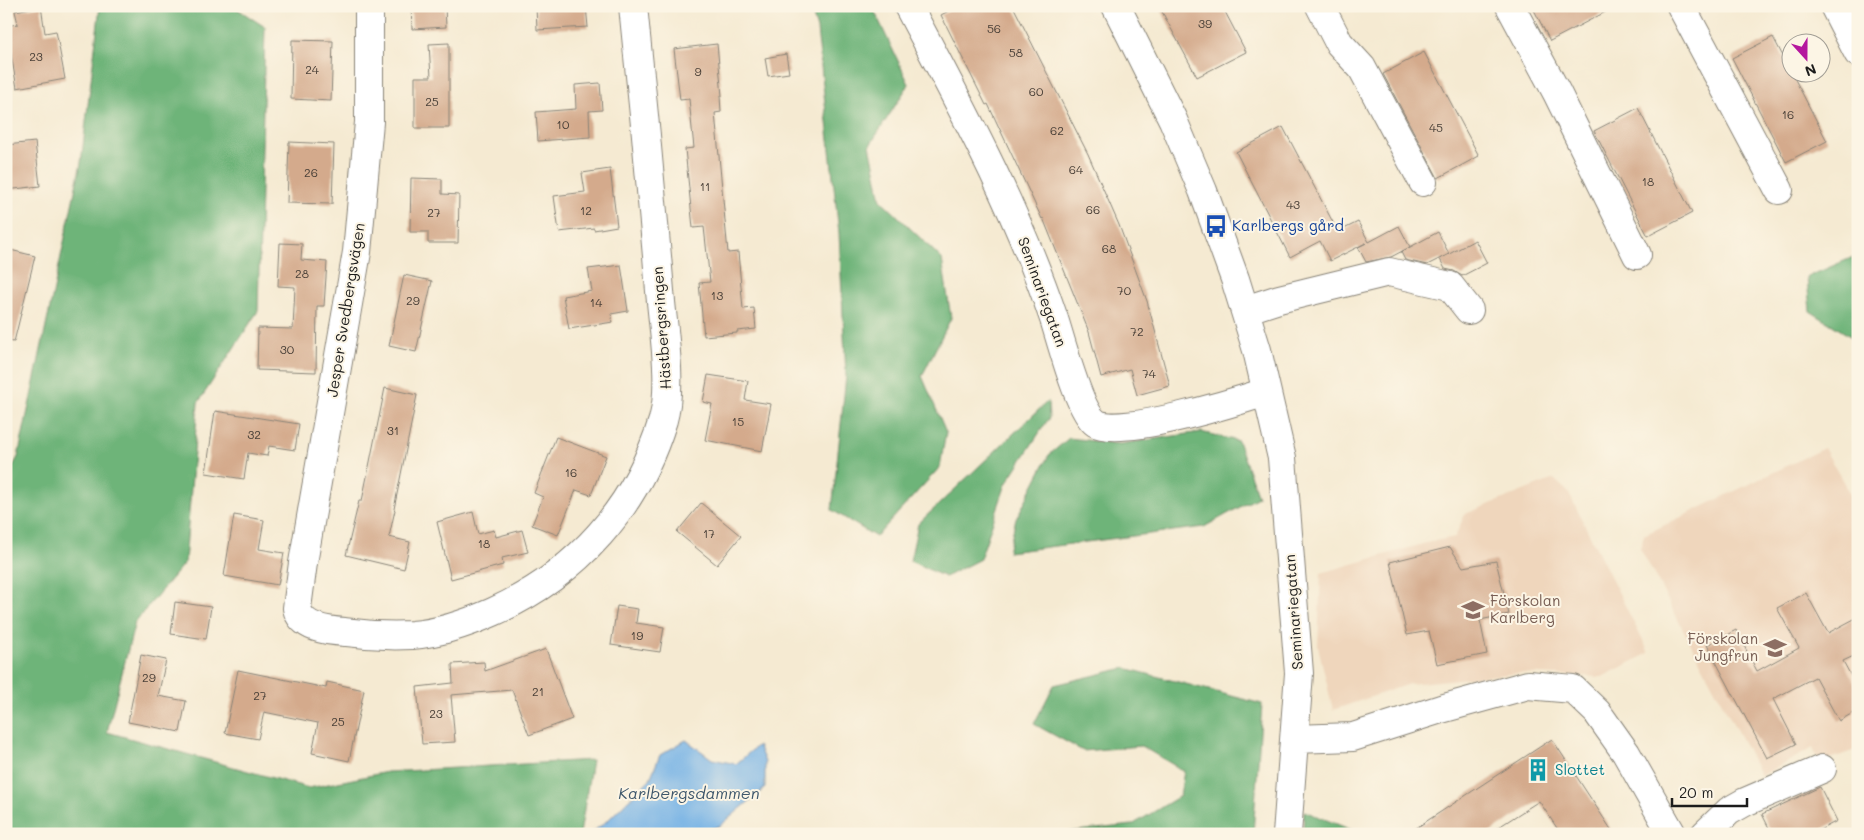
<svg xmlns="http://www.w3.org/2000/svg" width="1864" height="840" font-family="Mali,sans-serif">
<rect width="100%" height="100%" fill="#fcf5e5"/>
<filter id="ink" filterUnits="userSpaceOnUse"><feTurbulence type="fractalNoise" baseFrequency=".02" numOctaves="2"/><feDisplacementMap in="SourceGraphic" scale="10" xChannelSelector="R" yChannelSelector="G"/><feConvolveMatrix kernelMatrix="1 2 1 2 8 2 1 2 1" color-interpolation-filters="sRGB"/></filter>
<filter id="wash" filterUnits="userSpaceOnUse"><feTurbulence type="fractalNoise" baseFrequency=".0096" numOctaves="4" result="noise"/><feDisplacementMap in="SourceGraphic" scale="20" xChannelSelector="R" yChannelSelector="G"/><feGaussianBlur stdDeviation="1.12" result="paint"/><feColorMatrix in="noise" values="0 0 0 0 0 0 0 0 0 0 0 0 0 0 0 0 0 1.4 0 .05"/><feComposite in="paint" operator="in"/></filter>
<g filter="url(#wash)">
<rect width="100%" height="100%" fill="#f5ead2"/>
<path fill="#efd6bc" d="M1824,448L1858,508V749L1819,763L1813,748L1761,776L1640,548L1644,535Z
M1554,479L1568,492L1649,653L1602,677L1519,673L1409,684L1333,710L1318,646L1321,573L1430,542L1455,537L1465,514Z"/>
<path fill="#6eb479" stroke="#45684a" d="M100,6H233L265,27L258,311L198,403L185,562L135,622L107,732L309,788L387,772L592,760L580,834H6V479L18,457L81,163Z
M810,6H872L909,84L870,145L881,200L942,259L951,318L922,376L946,432L940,467L876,537L832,510L846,376L839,233L817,29Z
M1858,255V341L1810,311L1807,277Z
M1048,401L1049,418L1006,484L980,559L945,577L910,561L918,524Z
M1201,432L1238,441L1258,497L1204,527L1008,552L1016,519L1049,455L1069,438L1120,444Z
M1125,668L1262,704L1253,834H1050L1132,825L1180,796L1184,771L1141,746L1083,751L1034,724L1054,685Z
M1304,811L1362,834H1303Z"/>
<path fill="#72b0e5" stroke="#476680" d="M686,740L712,759L736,764L758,745L765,762V788L721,825L700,834H590L608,820L650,779L660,755Z"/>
<g id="blocks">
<path fill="#d4aa8c" d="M41,6L45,33L56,31L65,79L17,88L6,26L18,24L15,11Z
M411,6H445L446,27L412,29Z
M536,6H586L588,27L537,30Z
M958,6H1013L1088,154L1119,225L1147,301L1170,386L1137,395L1130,369L1101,377L1089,332L1043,218L1042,219L988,104L986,105L941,15Z
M1159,6H1222L1246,52L1197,77Z
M1532,6H1617L1550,41Z
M1773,37L1827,141L1786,162L1732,58Z
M292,40L333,41L331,101L291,99Z
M449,43V128H415V77H431L429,44Z
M717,44L722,96H720L721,112L715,113L728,253L738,252L743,309L754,308L756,329L737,331V333L704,336L699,283L710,282L704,227L693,228L685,149L694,148L689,99L680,100L674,49Z
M1424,52L1479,156L1438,178L1383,74Z
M786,54L789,73L768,76L765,58Z
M600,83L602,110L589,111L590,137L538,141L536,112L576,109L575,85Z
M1638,108L1692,213L1648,236L1594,131Z
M1283,127L1338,232L1358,222L1369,242L1399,226L1410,247L1391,257L1366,262L1358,247L1366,243L1330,261L1320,241L1290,257L1236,152Z
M35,142L40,186L6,190V145Z
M289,142L334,144L332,204L287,203Z
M610,169L617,226L594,230V228L559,232L554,196L585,192L582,173Z
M411,178L442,179V194L459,195L458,243H428V232H410Z
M1438,232L1449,254L1427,265L1405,260L1401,252Z
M1475,240L1487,263L1462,276L1454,271L1445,269L1440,259Z
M280,243L302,244L301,260L327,262L324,306H317L316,372L257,370L258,328L293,329L295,287L278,286Z
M6,249L35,256L14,342L6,341Z
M621,265L628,311L611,314L613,322L569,329L563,296L592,291L588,269Z
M404,275L432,281L416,352L389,346Z
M708,375L748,381L745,400L771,404L762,451L705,440L712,404L703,402Z
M385,388L417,395L394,509L395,510L389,537L410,542L404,569L346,555L359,501H362Z
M215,411L299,424L295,450L269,446L267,456L248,453L244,479L206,473Z
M556,437L606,456L591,495L576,490L558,535L532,525L543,497L534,493Z
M701,503L741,536L717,565L677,532Z
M473,512L478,534L494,530L496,537L522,530L528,552L502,558L503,565L451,579L437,522Z
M234,515L264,520L259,549L284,553L278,585L224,576Z
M1450,547L1463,567L1496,561L1509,614L1480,620L1487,654L1437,664L1429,631L1407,635L1390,562Z
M1806,593L1828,633L1858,617V654L1843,661L1858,689V710L1839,721L1815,677L1773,699L1796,744L1767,758L1707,645L1736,630L1757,671L1799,648L1777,608Z
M175,602L211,607L206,639L171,634Z
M617,606L638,609L636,623L664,627L660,652L611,645Z
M546,649L572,719L529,735L512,690L451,695L455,742L422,744L417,687L453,683L452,664L484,662L485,671Z
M141,655L166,660L158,696L186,701L180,732L128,722Z
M238,670L326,688L327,682L364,690L349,761L312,753L318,723L264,712L258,739L225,733Z
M1552,739L1614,834H1561L1539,801L1488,834H1407Z
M1820,787L1837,821L1812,834H1772L1762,814Z"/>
</g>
</g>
<g filter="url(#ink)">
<use href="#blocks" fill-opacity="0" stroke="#888377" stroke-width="1"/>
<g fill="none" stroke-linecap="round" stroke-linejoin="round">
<defs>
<path id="minor" d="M369,6V122L357,252L303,563L297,608C301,628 328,631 345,632C367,635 390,636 412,635C440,633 468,623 493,612C577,574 636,508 663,420C673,384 663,329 660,291C652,196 643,101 633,6
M908,6C962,108 1017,209 1054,319C1061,340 1079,412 1096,423C1120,438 1238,401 1266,392
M1116,6L1173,120L1203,191L1235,279L1257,350L1282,458L1299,673L1287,834
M1320,6L1339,43L1362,68L1423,182
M1510,6L1557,93L1637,255
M1681,6L1779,190
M1834,6L1858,53
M1245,310L1279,299L1389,272L1450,286L1469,310
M1295,739L1353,737L1441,709L1528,685L1573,689L1597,712L1626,753L1672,834
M1705,834L1729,811L1745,802L1822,769"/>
</defs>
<use href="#minor" stroke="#888377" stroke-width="30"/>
<use href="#minor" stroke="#fff" stroke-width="28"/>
</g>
</g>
<defs>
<symbol id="bus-bare" viewBox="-9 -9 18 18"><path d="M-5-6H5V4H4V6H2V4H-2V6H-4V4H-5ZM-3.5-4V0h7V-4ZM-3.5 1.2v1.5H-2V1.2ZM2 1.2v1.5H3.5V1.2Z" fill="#1a4fb4" stroke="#fcf5e5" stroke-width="2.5" paint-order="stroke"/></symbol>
<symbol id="school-bare" viewBox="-9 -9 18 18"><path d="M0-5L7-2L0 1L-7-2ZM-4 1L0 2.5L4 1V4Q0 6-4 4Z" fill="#8d6e63" stroke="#fcf5e5" stroke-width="2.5" paint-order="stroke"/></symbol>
<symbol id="building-bare" viewBox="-9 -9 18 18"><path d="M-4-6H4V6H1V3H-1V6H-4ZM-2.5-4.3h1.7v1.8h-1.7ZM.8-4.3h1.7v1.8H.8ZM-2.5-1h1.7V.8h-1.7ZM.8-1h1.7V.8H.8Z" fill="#0f9aa8" stroke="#fcf5e5" stroke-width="2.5" paint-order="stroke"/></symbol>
</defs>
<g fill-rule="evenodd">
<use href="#bus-bare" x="1200" y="210" width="32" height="32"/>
<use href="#school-bare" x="1457" y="594" width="32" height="32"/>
<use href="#school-bare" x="1759" y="632" width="32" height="32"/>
<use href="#building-bare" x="1522" y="754" width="32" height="32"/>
</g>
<g text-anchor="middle" stroke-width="4" stroke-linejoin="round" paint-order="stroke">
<g font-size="12" fill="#4a4038">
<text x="1205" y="28">39</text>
<text x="994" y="33">56</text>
<text x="1016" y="57">58</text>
<text x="36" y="61">23</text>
<text x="312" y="74">24</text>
<text x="698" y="76">9</text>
<text x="1036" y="96">60</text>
<text x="432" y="106">25</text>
<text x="1788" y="119">16</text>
<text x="563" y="129">10</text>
<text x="1436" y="132">45</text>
<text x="1057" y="135">62</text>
<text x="1076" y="174">64</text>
<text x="311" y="177">26</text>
<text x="1648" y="186">18</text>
<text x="705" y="191">11</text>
<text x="1293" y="209">43</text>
<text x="1093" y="214">66</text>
<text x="586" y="215">12</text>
<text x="434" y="217">27</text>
<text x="1109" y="253">68</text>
<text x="302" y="278">28</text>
<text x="1124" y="295">70</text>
<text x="717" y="300">13</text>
<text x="413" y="305">29</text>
<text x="596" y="307">14</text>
<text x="1137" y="336">72</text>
<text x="287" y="354">30</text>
<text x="1149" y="378">74</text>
<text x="738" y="426">15</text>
<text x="393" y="435">31</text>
<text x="254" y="439">32</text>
<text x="571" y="477">16</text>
<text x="709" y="538">17</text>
<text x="484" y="548">18</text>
<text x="637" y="640">19</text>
<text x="149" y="682">29</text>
<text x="538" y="696">21</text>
<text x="260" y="700">27</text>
<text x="436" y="718">23</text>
<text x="338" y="726">25</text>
</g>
<g font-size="15" fill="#164399" stroke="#fcf5e5" text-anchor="start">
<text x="1232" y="231">Karlbergs gård</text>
</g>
<g font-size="15" fill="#1c1c1c" stroke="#fcf5e5">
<text transform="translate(1042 292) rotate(70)" y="5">Seminariegatan</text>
<text transform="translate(346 310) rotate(-81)" y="5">Jesper Svedbergsvägen</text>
<text transform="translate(662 328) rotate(-94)" y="5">Hästbergsringen</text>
<text transform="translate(1294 612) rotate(-94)" y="5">Seminariegatan</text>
</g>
<g font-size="15" fill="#785e54" stroke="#fcf5e5" text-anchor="start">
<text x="1490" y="606">Förskolan<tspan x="1490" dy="17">Karlberg</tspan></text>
<text x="1758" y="644" text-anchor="end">Förskolan<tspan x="1758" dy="17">Jungfrun</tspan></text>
</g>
<g font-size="15" fill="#0d838f" stroke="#fcf5e5" text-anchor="start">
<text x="1555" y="775">Slottet</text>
</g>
<g font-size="16" font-style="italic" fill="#3e576c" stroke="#fcf5e5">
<text x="689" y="799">Karlbergsdammen</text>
</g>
</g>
<rect width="1864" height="840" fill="none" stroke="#fcf5e5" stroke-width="25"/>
<g transform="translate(1806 58) rotate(159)"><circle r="24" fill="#fcf5e5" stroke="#a29e95"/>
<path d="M0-4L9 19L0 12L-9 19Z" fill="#b5179e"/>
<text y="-8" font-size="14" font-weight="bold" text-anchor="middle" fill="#1c1c1c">N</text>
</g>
<path d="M1672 798v8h75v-8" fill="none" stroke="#1c1c1c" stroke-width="2.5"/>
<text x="1679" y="798" font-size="15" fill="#1c1c1c" stroke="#fcf5e5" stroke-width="4" paint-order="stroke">20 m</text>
</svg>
